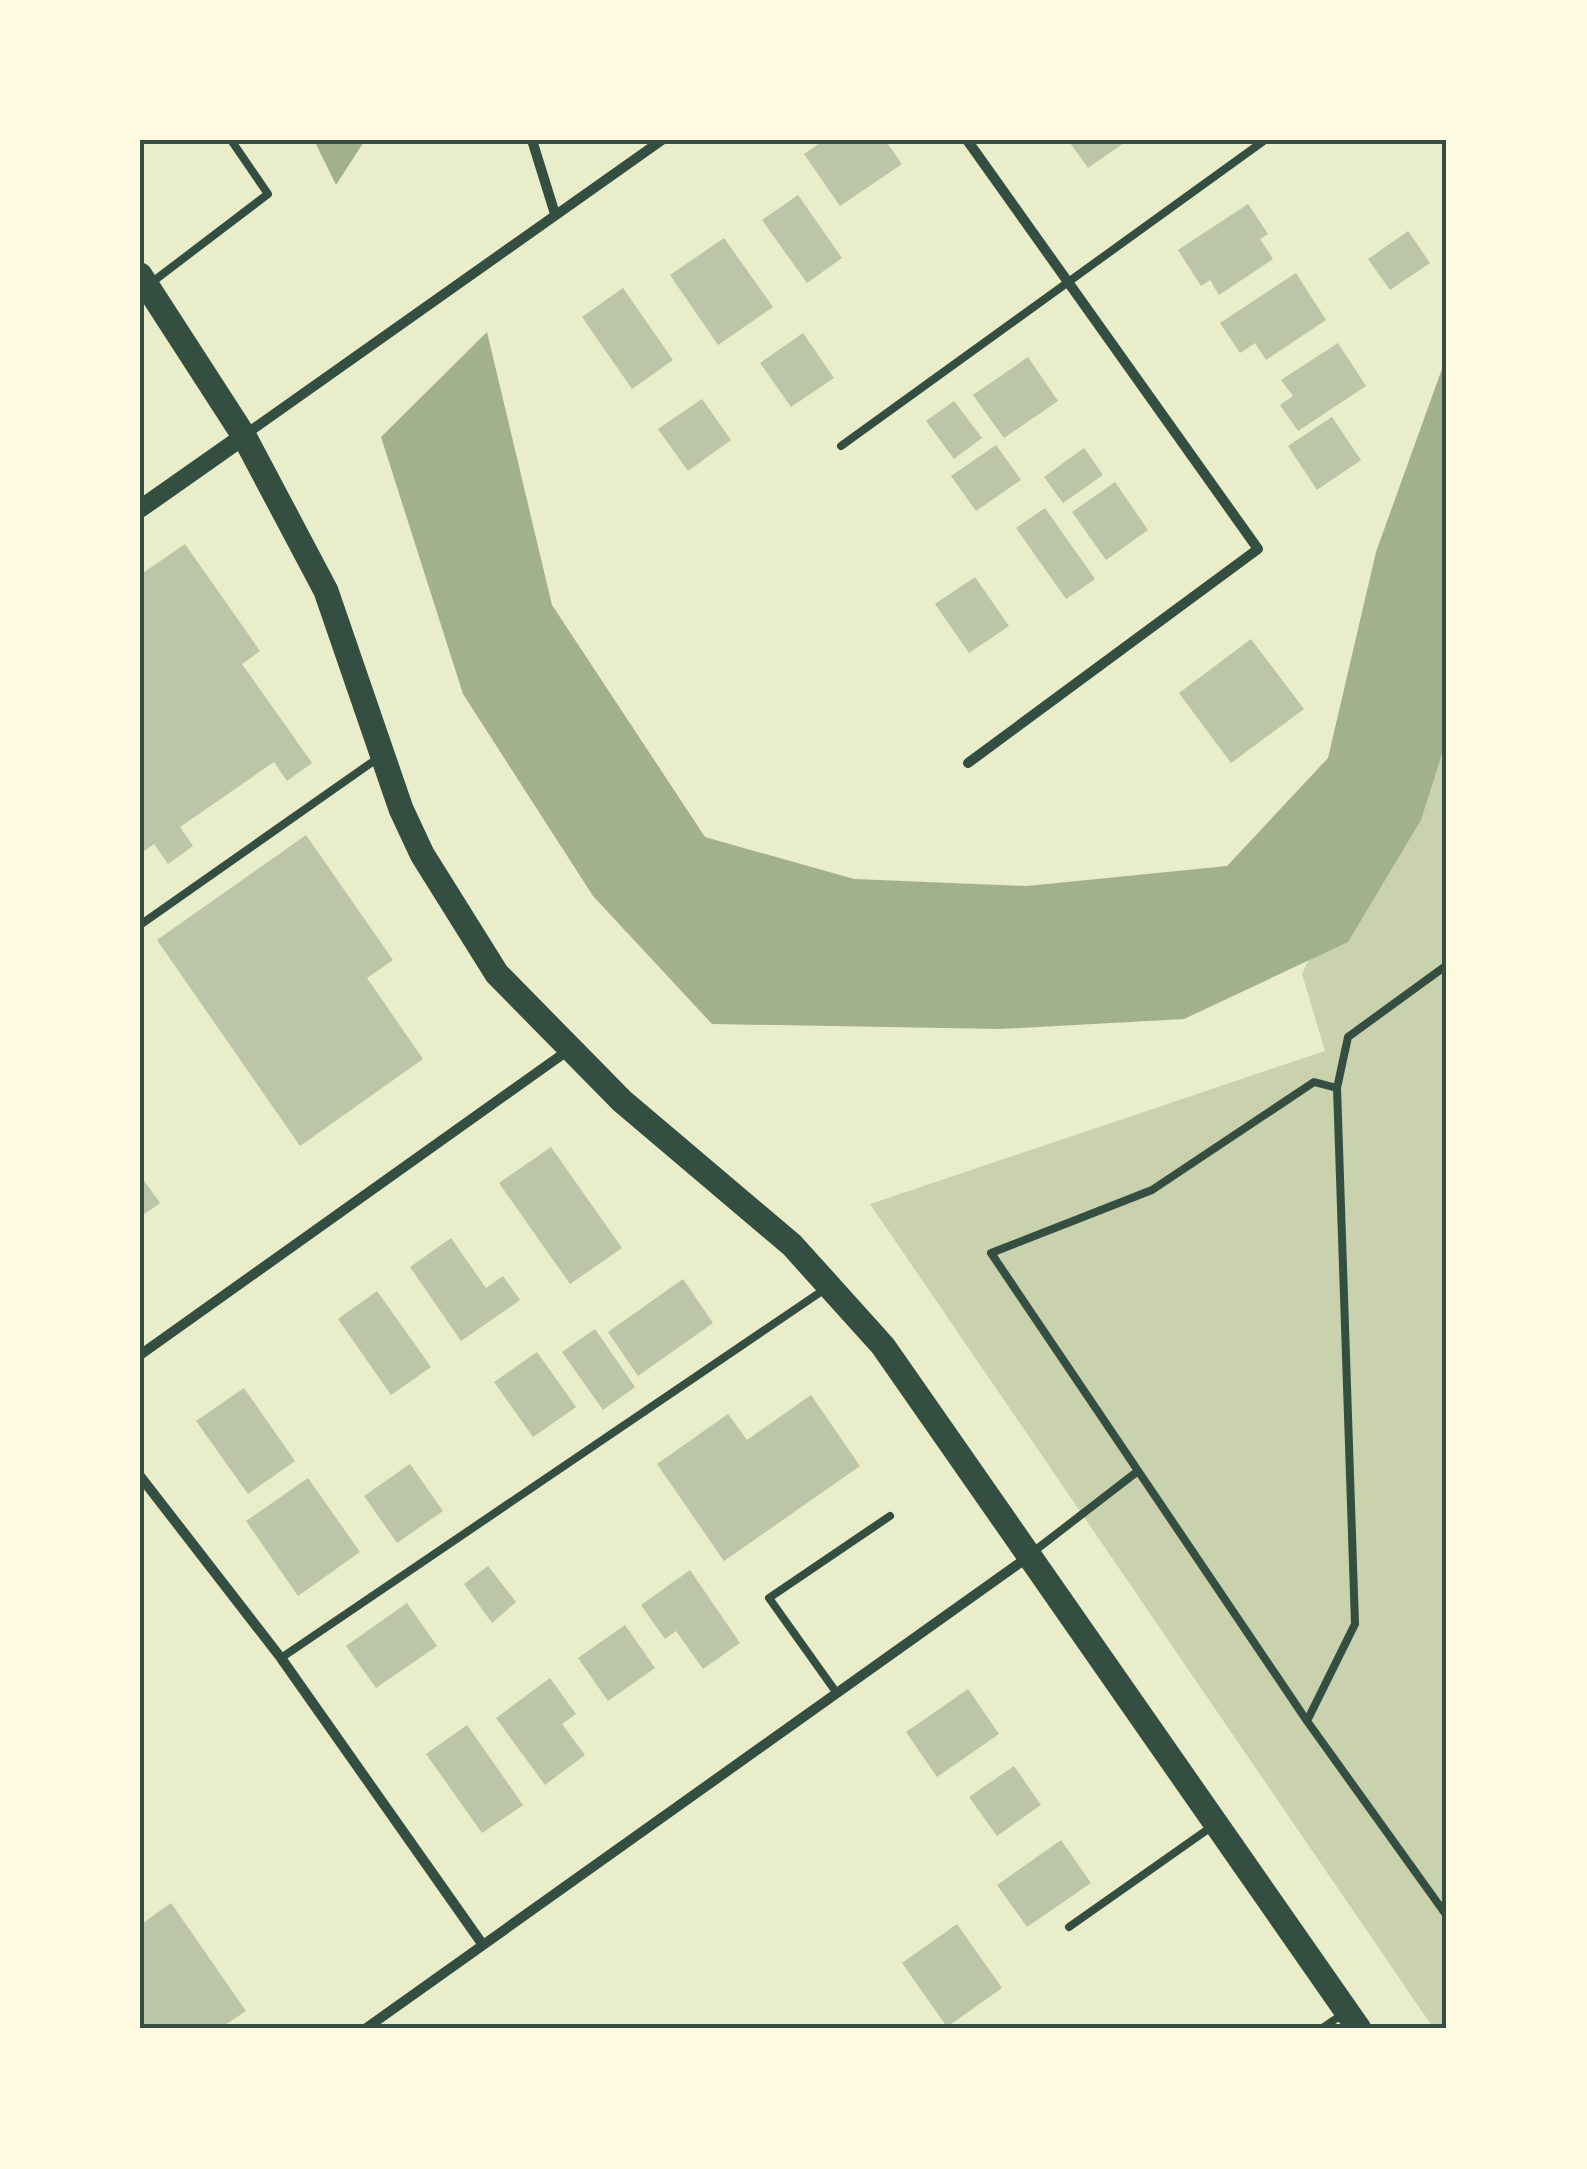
<svg xmlns="http://www.w3.org/2000/svg" width="1587" height="2169" font-family="'Playfair Display',serif">
<rect width="100%" height="100%" fill="#e9edc9"/>
<path fill="#cad2ad" d="M1447,670V2029H1434L870,1204L1325,1051L1302,974Z"/>
<path fill="#a3b18a" d="M314,140H365L336,185Z
M487,332L552,605L705,837L854,879L1027,886L1227,866L1328,758L1376,552L1447,355V738L1421,820L1348,942L1184,1019L1000,1029L712,1024L593,896L463,694L381,437Z"/>
<path fill="#bcc5a7" d="M824,140H885L902,164L840,206L804,154Z
M1068,140H1128L1088,168Z
M798,195L842,258L807,283L762,220Z
M1248,204L1268,234L1260,239L1273,259L1219,295L1210,280L1201,286L1178,250Z
M1408,231L1430,263L1390,290L1368,259Z
M724,238L773,307L718,345L670,275Z
M1296,273L1326,320L1266,360L1255,343L1240,353L1220,323Z
M623,288L673,360L632,389L582,317Z
M803,333L834,378L791,407L760,363Z
M1338,343L1366,386L1298,431L1280,405L1293,396L1281,380Z
M1028,357L1058,401L1004,438L973,395Z
M702,399L731,440L688,471L658,429Z
M954,401L982,438L954,459L926,421Z
M1332,417L1361,460L1317,490L1288,446Z
M996,445L1021,480L976,511L951,476Z
M1084,448L1103,475L1063,503L1044,477Z
M1115,482L1148,530L1106,560L1072,512Z
M1045,508L1095,579L1066,599L1016,528Z
M185,544L260,651L242,664L312,763L287,781L274,762L180,827L193,846L168,864L154,844L140,854V575Z
M975,577L1009,626L969,653L935,604Z
M1251,639L1304,709L1231,763L1179,693Z
M306,835L393,960L367,978L423,1059L300,1146L157,940Z
M551,1147L622,1248L570,1284L499,1183Z
M140,1175L160,1203L140,1217Z
M451,1238L486,1288L503,1276L520,1300L461,1341L410,1267Z
M683,1279L713,1323L638,1376L608,1332Z
M377,1291L431,1367L391,1395L338,1319Z
M595,1329L635,1387L603,1410L562,1352Z
M537,1352L576,1407L533,1437L494,1382Z
M244,1388L295,1461L248,1494L196,1421Z
M811,1395L860,1466L724,1561L657,1464L728,1414L747,1440Z
M410,1464L443,1511L397,1543L364,1496Z
M308,1478L360,1552L298,1596L246,1521Z
M488,1566L516,1602L492,1623L464,1584Z
M690,1570L740,1643L703,1669L676,1631L665,1639L641,1605Z
M407,1603L437,1646L376,1688L346,1646Z
M625,1625L655,1668L608,1701L578,1658Z
M550,1678L576,1714L562,1724L585,1755L545,1785L496,1718Z
M968,1689L999,1734L937,1777L906,1732Z
M467,1725L523,1805L482,1833L426,1754Z
M1014,1766L1041,1805L997,1836L969,1797Z
M1061,1840L1091,1883L1027,1927L997,1885Z
M171,1903L246,2011L219,2029H140V1925Z
M957,1924L1002,1988L947,2027L902,1963Z"/>
<g fill="none" stroke-linecap="round" stroke-linejoin="round">
<path stroke="#344e41" stroke-width="8" d="M151,283L268,194L231,140
M841,446L1265,140
M140,925L378,758
M1337,1088L1348,1037L1447,965
M1033,1552L1138,1471
M281,1658L825,1289
M836,1692L769,1598L890,1516
M1307,1721L1355,1624L1337,1088L1314,1082L1152,1190L991,1253L1307,1721L1447,1916
M1069,1927L1214,1825
M1321,2029L1343,2014"/>
<path stroke="#344e41" stroke-width="10" d="M532,140L555,214
M967,140L1258,549L968,763
M246,434L662,140
M140,1355L570,1049
M140,1476L281,1658L483,1945
M365,2029L1028,1557"/>
<path stroke="#344e41" stroke-width="18" d="M140,509L244,436"/>
<path stroke="#344e41" stroke-width="25" d="M140,275L244,436L326,591L401,809L422,854L497,974L622,1101L792,1245L883,1346L1359,2029"/>
</g>
<rect width="1587" height="2169" fill="none" stroke="#fefae0" stroke-width="285"/>
<rect x="142" y="142" width="1302" height="1884" fill="none" stroke="#344e41" stroke-width="4"/>
</svg>
